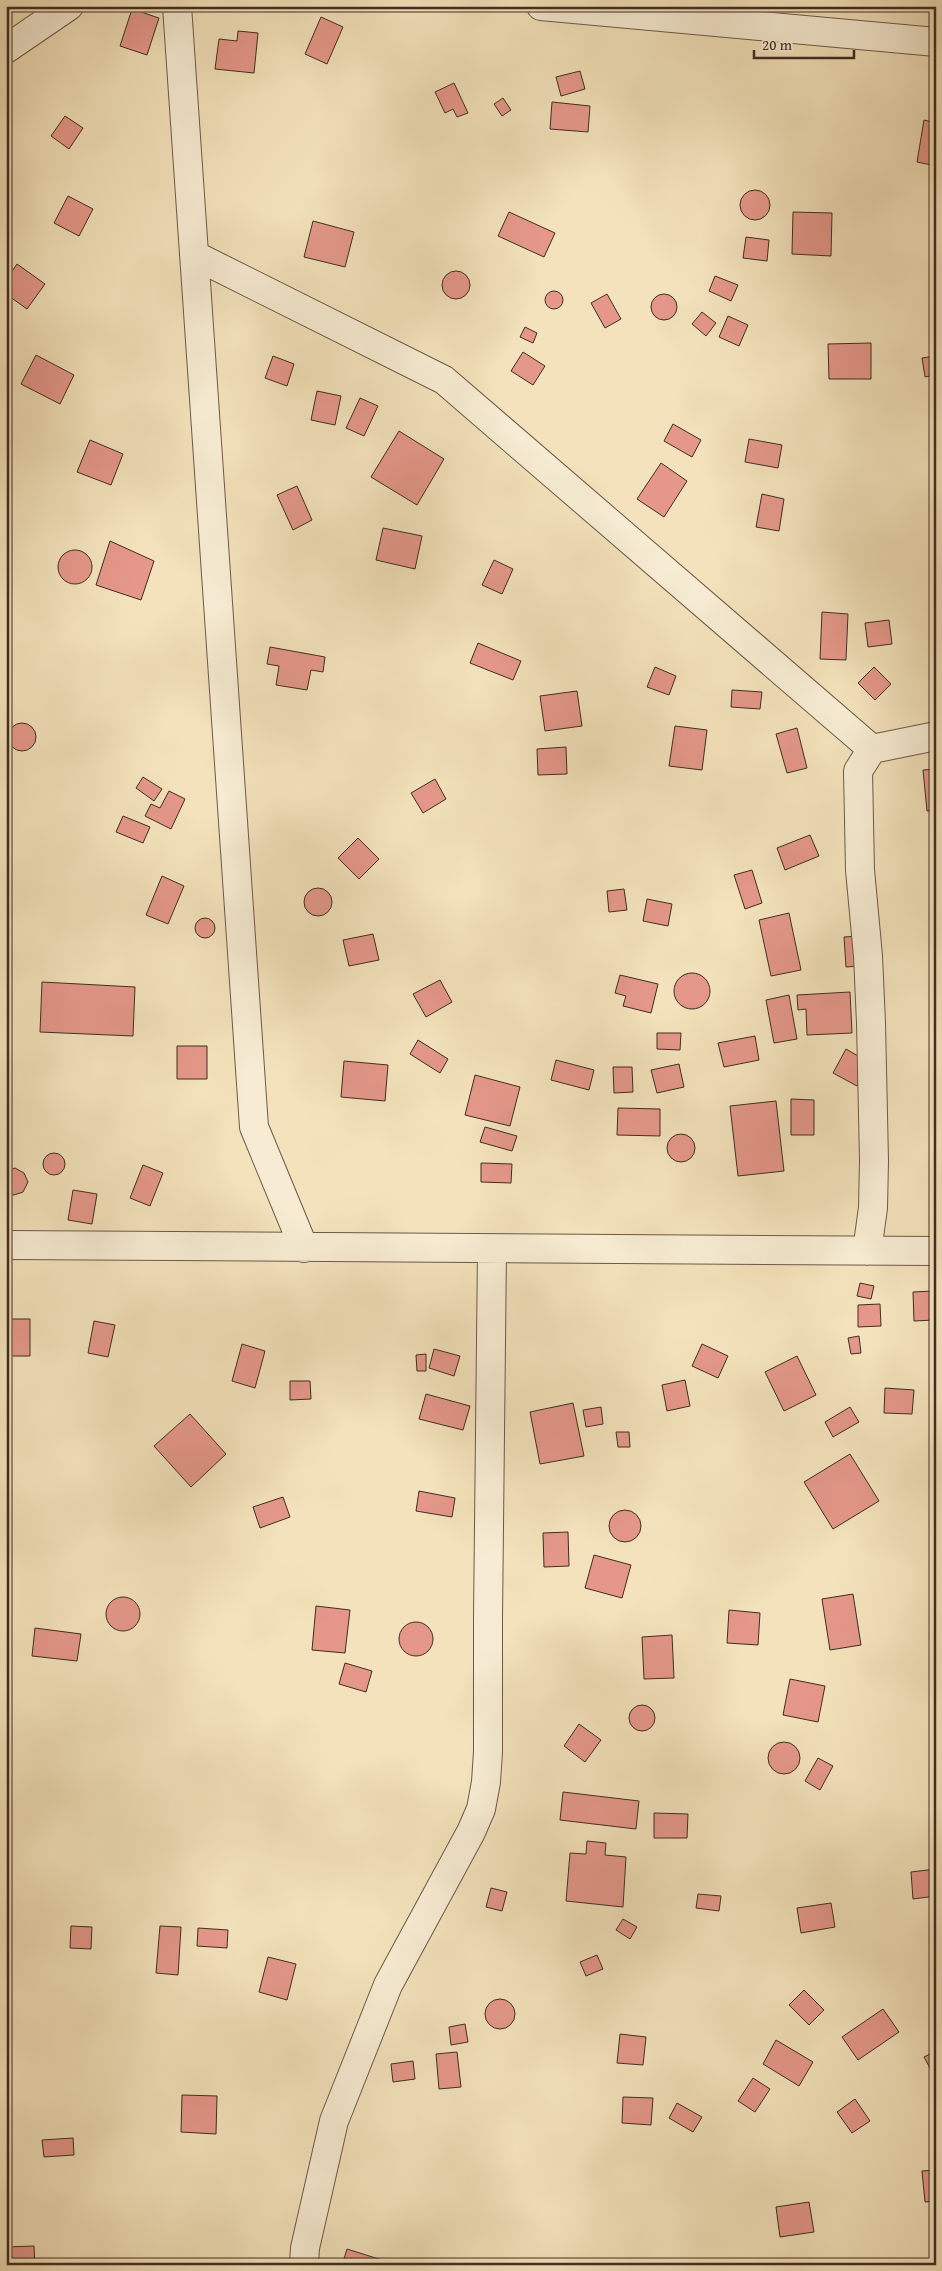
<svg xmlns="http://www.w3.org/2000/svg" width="942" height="2271" font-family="'Gentium Book Plus',serif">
<rect width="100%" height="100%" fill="#f3e2bb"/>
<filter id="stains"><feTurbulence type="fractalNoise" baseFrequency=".004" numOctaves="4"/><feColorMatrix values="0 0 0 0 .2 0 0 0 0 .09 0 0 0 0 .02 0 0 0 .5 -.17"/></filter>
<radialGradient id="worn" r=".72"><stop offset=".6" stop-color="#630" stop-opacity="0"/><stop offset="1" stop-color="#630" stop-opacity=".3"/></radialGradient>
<path fill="#e5988a" stroke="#402d22" d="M132,9L159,18L147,55L120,46Z
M321,17L343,27L327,64L305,54Z
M238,31L258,33L254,73L215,69L219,39L237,41Z
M580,71L585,89L561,96L556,77Z
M454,83L468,113L457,117L453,109L445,113L435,92Z
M503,98L511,110L502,116L494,104Z
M552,102L590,106L588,132L550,129Z
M65,116L83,128L69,149L51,136Z
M924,120L936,123V166L917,162Z
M740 205a15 15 0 1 1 30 0a15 15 0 1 1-30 0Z
M68,196L93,209L79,236L54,223Z
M509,212L555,233L544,257L498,236Z
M793,212L832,213L831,256L792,254Z
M313,221L354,232L345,267L304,257Z
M746,237L769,240L767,261L743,258Z
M17,264L45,284L27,309L6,294V280Z
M442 285a14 14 0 1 1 28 0a14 14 0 1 1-28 0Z
M715,276L738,285L731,301L709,291Z
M545 300a9 9 0 1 1 18 0a9 9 0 1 1-18 0Z
M651 307a13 13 0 1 1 26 0a13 13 0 1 1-26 0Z
M607,294L621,319L605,328L591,303Z
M702,312L716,323L706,336L692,324Z
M728,316L748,325L739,346L719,337Z
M525,327L537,333L533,343L520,337Z
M871,343V379H829L828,344Z
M523,352L545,366L533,385L511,371Z
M36,355L74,375L60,404L21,384Z
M273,356L294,364L287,386L265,378Z
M936,356V375L925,377L922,358Z
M317,391L341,396L335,425L311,420Z
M360,398L378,406L364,436L346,428Z
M673,424L701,440L692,457L664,441Z
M399,431L444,459L417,505L371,477Z
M6,437L12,440L6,451Z
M749,439L782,445L778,468L745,462Z
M90,440L123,454L111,485L77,472Z
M661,463L687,481L664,517L637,499Z
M297,486L312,520L293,530L277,495Z
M762,494L784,499L779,531L756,527Z
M383,528L422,536L415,569L376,560Z
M110,541L154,561L141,600L96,585Z
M58 567a17 17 0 1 1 34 0a17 17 0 1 1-34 0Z
M494,560L513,569L502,594L482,585Z
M822,612L848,614L846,660L820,659Z
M889,620L892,644L868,647L865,623Z
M478,643L521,661L513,680L470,663Z
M270,647L325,657L323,672L311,670L307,690L276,685L279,666L267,664Z
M655,667L676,676L669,695L647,687Z
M874,667L891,684L875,700L858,683Z
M732,690L762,692L760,709L731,707Z
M577,691L582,726L545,731L540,696Z
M8 737a14 14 0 1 1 28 0a14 14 0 1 1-28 0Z
M675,726L707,730L702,770L669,766Z
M797,728L807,768L787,773L776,734Z
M566,747L567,774L538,775L537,749Z
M936,769V810L927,811L923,770Z
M143,777L162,789L154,801L136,788Z
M435,779L446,799L423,813L411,793Z
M169,791L185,799L171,829L145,816L151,804L160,808Z
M123,816L150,827L143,843L116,832Z
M810,835L819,856L785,870L777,848Z
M358,838L379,859L359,879L338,858Z
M752,870L762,903L745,909L734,875Z
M162,876L184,886L168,924L146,915Z
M304 902a14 14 0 1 1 28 0a14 14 0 1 1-28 0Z
M624,889L627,910L609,912L607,891Z
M647,899L672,904L668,926L643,921Z
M789,913L801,970L771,976L759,920Z
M195 928a10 10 0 1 1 20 0a10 10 0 1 1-20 0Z
M373,934L379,960L349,966L343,940Z
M859,936L860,966L846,967L844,937Z
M674 991a18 18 0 1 1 36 0a18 18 0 1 1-36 0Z
M620,975L658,984L651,1013L623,1006L626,996L615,993Z
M440,980L452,1002L426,1017L413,994Z
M42,982L135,987L133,1036L40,1032Z
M850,992L852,1033L807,1035L806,1009L798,1010L797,995Z
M789,995L797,1039L774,1043L766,1000Z
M657,1033H681L680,1050L657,1049Z
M755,1036L759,1060L724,1067L718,1043Z
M418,1040L448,1059L440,1073L410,1054Z
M177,1046H207V1079H177Z
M846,1049L870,1063L857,1086L833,1073Z
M556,1060L594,1070L589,1090L551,1080Z
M344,1061L388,1065L385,1101L341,1097Z
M679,1064L684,1087L657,1093L651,1070Z
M613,1067H632L633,1092L614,1093Z
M475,1075L520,1087L510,1126L465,1115Z
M791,1099L814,1100V1135H791Z
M776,1101L784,1171L738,1176L730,1106Z
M618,1108L660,1109V1136L617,1135Z
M485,1127L517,1136L512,1151L480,1142Z
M667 1148a14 14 0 1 1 28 0a14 14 0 1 1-28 0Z
M43 1164a11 11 0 1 1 22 0a11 11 0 1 1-22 0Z
M481,1163L512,1164L511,1183L481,1182Z
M143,1165L163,1173L150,1206L130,1198Z
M15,1168L24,1173L28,1182L23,1192L14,1195L6,1193V1171Z
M73,1190L97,1194L92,1224L68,1220Z
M860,1283L874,1286L871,1299L857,1296Z
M933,1291L934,1320L914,1321L913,1292Z
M880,1304L881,1326L858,1327V1305Z
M6,1319H30V1356H6Z
M94,1321L115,1325L108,1357L88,1353Z
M859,1336L861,1353L851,1354L848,1338Z
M242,1344L265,1351L255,1388L232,1381Z
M702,1344L728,1356L718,1378L692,1366Z
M434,1349L460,1356L454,1376L429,1368Z
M426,1354V1371H417L416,1355Z
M797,1356L816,1395L784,1411L765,1372Z
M685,1380L690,1406L667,1411L662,1385Z
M290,1381H310L311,1399L290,1400Z
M885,1388L914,1390L912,1414L884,1413Z
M426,1394L470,1406L463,1430L419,1419Z
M573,1403L584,1456L540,1464L530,1412Z
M601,1407L603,1424L586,1427L583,1410Z
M850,1407L859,1422L833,1437L825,1422Z
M190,1414L226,1454L191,1487L154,1446Z
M616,1432H629L630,1447H618Z
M850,1454L879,1501L833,1529L804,1482Z
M419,1491L455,1498L452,1517L416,1511Z
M283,1497L290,1517L260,1528L253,1507Z
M609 1526a16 16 0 1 1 32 0a16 16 0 1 1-32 0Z
M568,1532L569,1566L544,1567L543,1533Z
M594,1555L631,1565L622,1598L585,1588Z
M853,1594L861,1645L830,1650L822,1599Z
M106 1614a17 17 0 1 1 34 0a17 17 0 1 1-34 0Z
M316,1606L350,1610L345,1653L312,1650Z
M729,1610L760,1613L758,1645L727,1643Z
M399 1639a17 17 0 1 1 34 0a17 17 0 1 1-34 0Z
M35,1628L81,1634L77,1661L32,1656Z
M672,1635L674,1678L644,1679L642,1637Z
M345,1663L372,1671L366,1692L339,1684Z
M790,1679L825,1686L818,1722L783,1715Z
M629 1718a13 13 0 1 1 26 0a13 13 0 1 1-26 0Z
M579,1724L601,1740L585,1762L564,1746Z
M768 1758a16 16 0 1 1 32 0a16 16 0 1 1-32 0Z
M818,1758L833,1766L820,1790L805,1781Z
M563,1792L639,1801L636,1829L560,1820Z
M654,1813L688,1814L687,1838H654Z
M587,1841L606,1843L605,1855L626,1857L623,1907L566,1901L570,1853L586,1854Z
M936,1869V1896L913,1899L911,1872Z
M491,1888L507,1892L502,1911L486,1907Z
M698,1894L721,1896L719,1911L696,1908Z
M831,1903L835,1927L801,1933L797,1908Z
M623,1919L637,1927L630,1939L616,1930Z
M71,1926L92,1927L91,1949L70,1948Z
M160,1926L181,1927L178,1975L156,1973Z
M198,1928L228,1930L227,1948L197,1946Z
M597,1955L603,1969L586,1976L580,1962Z
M268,1957L296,1964L287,2000L259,1992Z
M9,1973L11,1992H6V1974Z
M804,1990L824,2010L809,2025L789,2005Z
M485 2014a15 15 0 1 1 30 0a15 15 0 1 1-30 0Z
M883,2009L899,2032L858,2060L842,2037Z
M465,2024L468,2042L451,2045L449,2027Z
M620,2034L646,2037L643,2065L617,2063Z
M776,2040L813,2062L799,2086L763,2064Z
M936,2051V2079L924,2057Z
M457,2052L461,2087L439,2089L436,2054Z
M413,2061L415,2079L393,2082L391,2064Z
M753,2078L770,2089L755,2112L738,2101Z
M182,2095L217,2096L216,2134L181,2132Z
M623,2097L653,2098L651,2125L622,2123Z
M855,2099L870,2121L852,2133L837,2112Z
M677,2103L702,2117L693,2132L669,2118Z
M73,2138L74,2155L44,2157L42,2140Z
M936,2170V2201L925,2202L922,2171Z
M809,2202L814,2232L780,2237L776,2207Z
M34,2246L35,2265H6V2247Z
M347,2249L382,2260L381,2265H342Z"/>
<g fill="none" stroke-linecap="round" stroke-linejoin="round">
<defs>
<path id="minor" d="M177,6L254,1127L304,1248
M541,6L936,42
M6,49L69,6
M194,255L444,380L872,749L936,736
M6,1245L936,1251
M867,1251L873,1208L874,1161L871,1023L868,956L860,870L858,771L872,749
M304,2265L305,2248L334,2121L388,1985L471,1832L481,1809L486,1782L488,1752V1618L492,1249"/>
</defs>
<use href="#minor" stroke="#6d5a48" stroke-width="30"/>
<use href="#minor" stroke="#f7ecd3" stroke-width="28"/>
</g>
<rect width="942" height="2271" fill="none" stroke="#f3e2bb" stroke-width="25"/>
<rect x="8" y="8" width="927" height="2256" fill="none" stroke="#402d22" stroke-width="2.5"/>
<rect x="12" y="12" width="917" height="2246" fill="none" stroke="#402d22"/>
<path d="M754 50v8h100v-8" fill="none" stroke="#402d22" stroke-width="2.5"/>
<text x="762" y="50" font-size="15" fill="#402d22" stroke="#f7ecd3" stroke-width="4" paint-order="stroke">20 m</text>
<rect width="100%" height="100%" filter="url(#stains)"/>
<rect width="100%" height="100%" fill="url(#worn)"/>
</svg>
